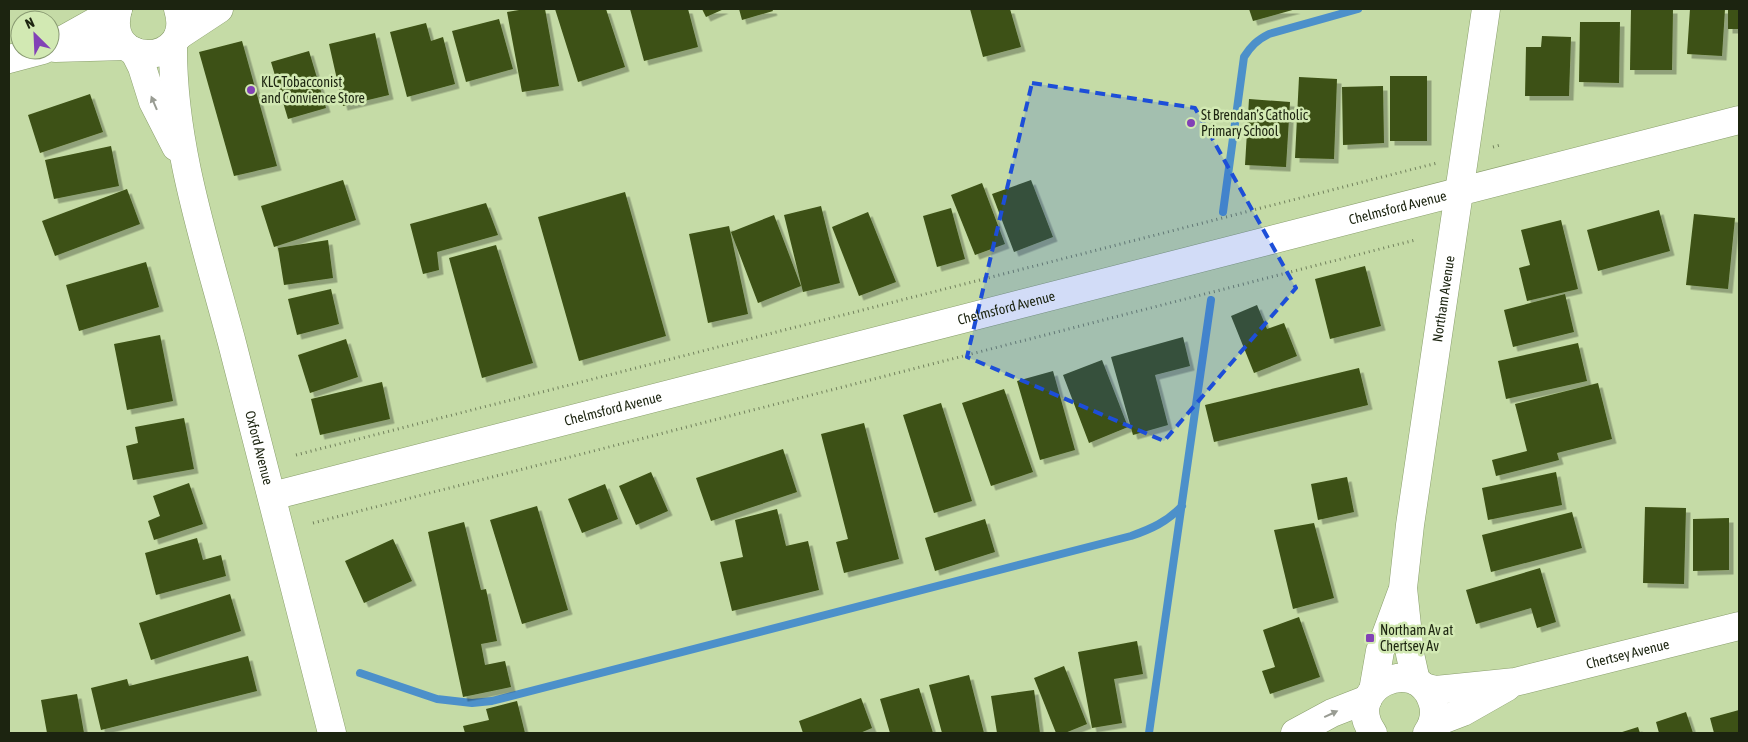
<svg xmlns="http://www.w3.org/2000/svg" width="1748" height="742" font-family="'Asap Condensed',sans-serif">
<defs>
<filter id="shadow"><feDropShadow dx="4.5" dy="4.5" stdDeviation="0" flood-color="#0004"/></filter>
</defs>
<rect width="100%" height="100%" fill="#c5dba6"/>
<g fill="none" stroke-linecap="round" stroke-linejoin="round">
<path stroke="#4c90ca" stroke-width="8" d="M1223,212L1244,57C1251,46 1257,40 1269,34L1358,9
M360,673L437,699L472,703L492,701L1131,536C1151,529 1167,522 1182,506
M1149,733L1211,300"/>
</g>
<path fill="#3c5114" filter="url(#shadow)" d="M525,9H545L559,86L522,92L507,12Z
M555,9H606L625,67L578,82Z
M630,9H688L698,47L644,61Z
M702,9H724L706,17Z
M739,9H772L773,11L742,20Z
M970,9H1010L1021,47L983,57Z
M1249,9H1296L1253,21Z
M1631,9H1673L1672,70H1630Z
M1690,9H1725L1722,56L1687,54Z
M1728,9H1739V29H1728Z
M499,19L513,69L466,82L452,31Z
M1580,22H1620L1619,83L1579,82Z
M426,23L431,41L443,37L455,84L407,97L390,32Z
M375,33L389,95L343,106L329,44Z
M1542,36L1571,37L1569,96H1525L1526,47H1541Z
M242,41L277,166L234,176L199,52Z
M309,51L326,108L288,119L271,62Z
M1390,76H1427V141H1390Z
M1299,77L1337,79L1334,159L1295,158Z
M1383,86L1384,143L1343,145L1342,87Z
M90,94L103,132L40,153L28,115Z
M1249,99L1290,102L1286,167L1245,165Z
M111,146L119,186L54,199L45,160Z
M343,180L356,220L274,247L261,206Z
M1031,180L1053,237L1014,252L992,194Z
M982,183L1005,244L975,255L951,195Z
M127,189L140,224L55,256L42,221Z
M625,192L666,336L579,361L538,217Z
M486,203L498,235L437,252L439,270L423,274L410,224Z
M821,206L840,283L803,292L784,215Z
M951,208L965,259L937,267L923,216Z
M1659,210L1670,251L1598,271L1587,230Z
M868,212L896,282L859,296L832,227Z
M1694,214L1735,218L1728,289L1686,285Z
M774,215L801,286L758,303L731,232Z
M1561,220L1578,289L1527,301L1519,268L1530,265L1521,230Z
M729,226L748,314L708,323L689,234Z
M328,240L333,278L284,285L278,248Z
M496,245L533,363L482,378L449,258Z
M146,262L159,307L79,331L66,285Z
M1365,266L1381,326L1330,339L1315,279Z
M331,289L339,324L297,335L288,299Z
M1565,294L1574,332L1513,347L1504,310Z
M1257,305L1267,329L1284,323L1297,356L1254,373L1231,316Z
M160,335L173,401L127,410L114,344Z
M1183,337L1190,366L1155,375L1168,425L1133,435L1111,357Z
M346,339L358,377L310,393L298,355Z
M1578,343L1587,381L1506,399L1498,361Z
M1102,360L1128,427L1089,443L1063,375Z
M1359,368L1368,405L1214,442L1205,405Z
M1053,371L1075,450L1040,460L1017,381Z
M382,382L390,419L320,435L311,399Z
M1598,383L1612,439L1557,453L1559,460L1496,476L1492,460L1527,451L1515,404Z
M1004,389L1033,472L991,486L962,403Z
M941,403L972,501L934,513L903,415Z
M184,418L194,469L133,480L126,446L138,443L135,427Z
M864,423L899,559L844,573L836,542L848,539L821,434Z
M783,449L797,492L711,521L696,478Z
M651,472L668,511L636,525L619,486Z
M1556,472L1562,505L1488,520L1482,488Z
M1347,477L1354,512L1318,520L1311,484Z
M189,483L203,524L154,540L148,521L160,516L153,496Z
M605,484L618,519L582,533L568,499Z
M537,506L568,610L522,624L490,520Z
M1645,507L1686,508L1684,584L1643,583Z
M777,509L786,546L808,541L819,590L732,611L720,562L743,557L735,520Z
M1572,512L1582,548L1491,572L1482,535Z
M1729,518V570L1693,571V519Z
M985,519L995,552L935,571L925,538Z
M464,522L481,590L486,589L497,641L481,644L485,665L505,661L511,687L463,697L428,532Z
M1314,523L1334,598L1293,609L1274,530Z
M197,538L203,560L221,555L226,576L156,595L145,553Z
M393,539L412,581L364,603L345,561Z
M1540,568L1556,622L1537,628L1531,608L1476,624L1466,590Z
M230,594L241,631L151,660L139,623Z
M1299,617L1320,677L1270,694L1262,671L1275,667L1263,630Z
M1137,641L1143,674L1114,679L1122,723L1092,728L1078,652Z
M248,656L257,691L101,730L91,688L127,679L129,686Z
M1064,666L1087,724L1065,733H1056L1034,678Z
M969,675L984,733H942L929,685Z
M919,688L933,733H890L880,699Z
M1034,690L1040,733H997L991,696Z
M77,694L84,733H47L41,700Z
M861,698L872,728L860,733H803L799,721Z
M517,701L525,733H465L463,726L489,720L486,709Z
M1739,710V733H1714L1710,718Z
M1686,712L1693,733H1659L1656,722Z
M1638,727L1640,733H1619Z"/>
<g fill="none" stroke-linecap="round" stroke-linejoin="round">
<defs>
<g id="minor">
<path d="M118,9C101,70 196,68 178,9"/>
<path d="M178,36L219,9"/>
<path id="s1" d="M173,44C172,146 206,245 232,343C266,473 299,603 332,733"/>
<path d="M50,47L118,9"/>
<path d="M55,48L125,46"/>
<path d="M134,51L142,67L153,102L176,147"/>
<path d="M9,59L43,50"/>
<path id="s2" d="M272,496L1739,120"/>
<path id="s3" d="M1416,681L1410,654L1403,588L1410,525L1486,9"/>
<path id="s4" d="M1424,687L1435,690L1446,689L1515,682L1739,626"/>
<path d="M1373,691L1380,651L1401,594"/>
<path d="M1431,727L1442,720L1463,712L1507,687"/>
<path d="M1295,733L1332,713L1368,699"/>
<path d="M1373,733C1341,688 1416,653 1432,701C1436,712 1434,723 1427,733"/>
</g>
</defs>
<use href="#minor" stroke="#8a9f6c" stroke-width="29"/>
<path stroke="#71805c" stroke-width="3" stroke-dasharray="1 4" stroke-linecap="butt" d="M1493,147L1500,145
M296,455L1437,163
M313,523L1415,240"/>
<use href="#minor" stroke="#fff" stroke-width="28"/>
</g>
<defs><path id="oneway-solid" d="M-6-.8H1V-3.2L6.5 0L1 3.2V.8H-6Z" transform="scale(1.25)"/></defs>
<g fill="#999c93">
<use href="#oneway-solid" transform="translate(154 103) rotate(-113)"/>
<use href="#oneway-solid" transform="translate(1331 714) rotate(-25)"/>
</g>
<path fill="#1d4ed8" fill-opacity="0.2" stroke="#1d4ed8" stroke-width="4" stroke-dasharray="10 6" stroke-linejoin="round" d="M1032,83L1195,108L1296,288L1164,441L967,357Z"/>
<g fill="#8241b6" stroke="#d2e9b3" stroke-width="2">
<circle cx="251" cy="90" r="5"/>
<circle cx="1191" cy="123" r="5"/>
<rect x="1365" y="633" width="10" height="10" rx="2.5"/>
</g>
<g text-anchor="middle" stroke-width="5" stroke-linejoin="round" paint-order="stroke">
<g font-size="14" fill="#1c2410" stroke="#d2e9b3" text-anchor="start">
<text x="261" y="87">KLC Tobacconist<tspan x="261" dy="16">and Convience Store</tspan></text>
<text x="1201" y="120">St Brendan's Catholic<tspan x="1201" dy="16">Primary School</tspan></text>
<text x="1380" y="635">Northam Av at<tspan x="1380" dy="16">Chertsey Av</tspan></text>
</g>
<g font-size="14" fill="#1c2410" stroke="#d2e9b3">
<text dy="5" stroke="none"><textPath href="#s2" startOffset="1162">Chelmsford Avenue</textPath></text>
<text dy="5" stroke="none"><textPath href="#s3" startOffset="386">Northam Avenue</textPath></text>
<text dy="5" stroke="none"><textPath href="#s2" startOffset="758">Chelmsford Avenue</textPath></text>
<text dy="5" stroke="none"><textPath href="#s2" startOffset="352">Chelmsford Avenue</textPath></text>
<text dy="5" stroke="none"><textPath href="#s1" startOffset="414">Oxford Avenue</textPath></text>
<text dy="5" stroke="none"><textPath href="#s4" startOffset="208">Chertsey Avenue</textPath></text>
</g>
</g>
<rect width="1748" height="742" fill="none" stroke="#1c2410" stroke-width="20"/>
<g transform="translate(35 35) rotate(336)"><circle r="24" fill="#d2e9b3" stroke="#899a72"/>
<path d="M0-4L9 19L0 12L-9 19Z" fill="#8241b6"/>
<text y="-8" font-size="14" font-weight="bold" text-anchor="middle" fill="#1c2410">N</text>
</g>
</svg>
